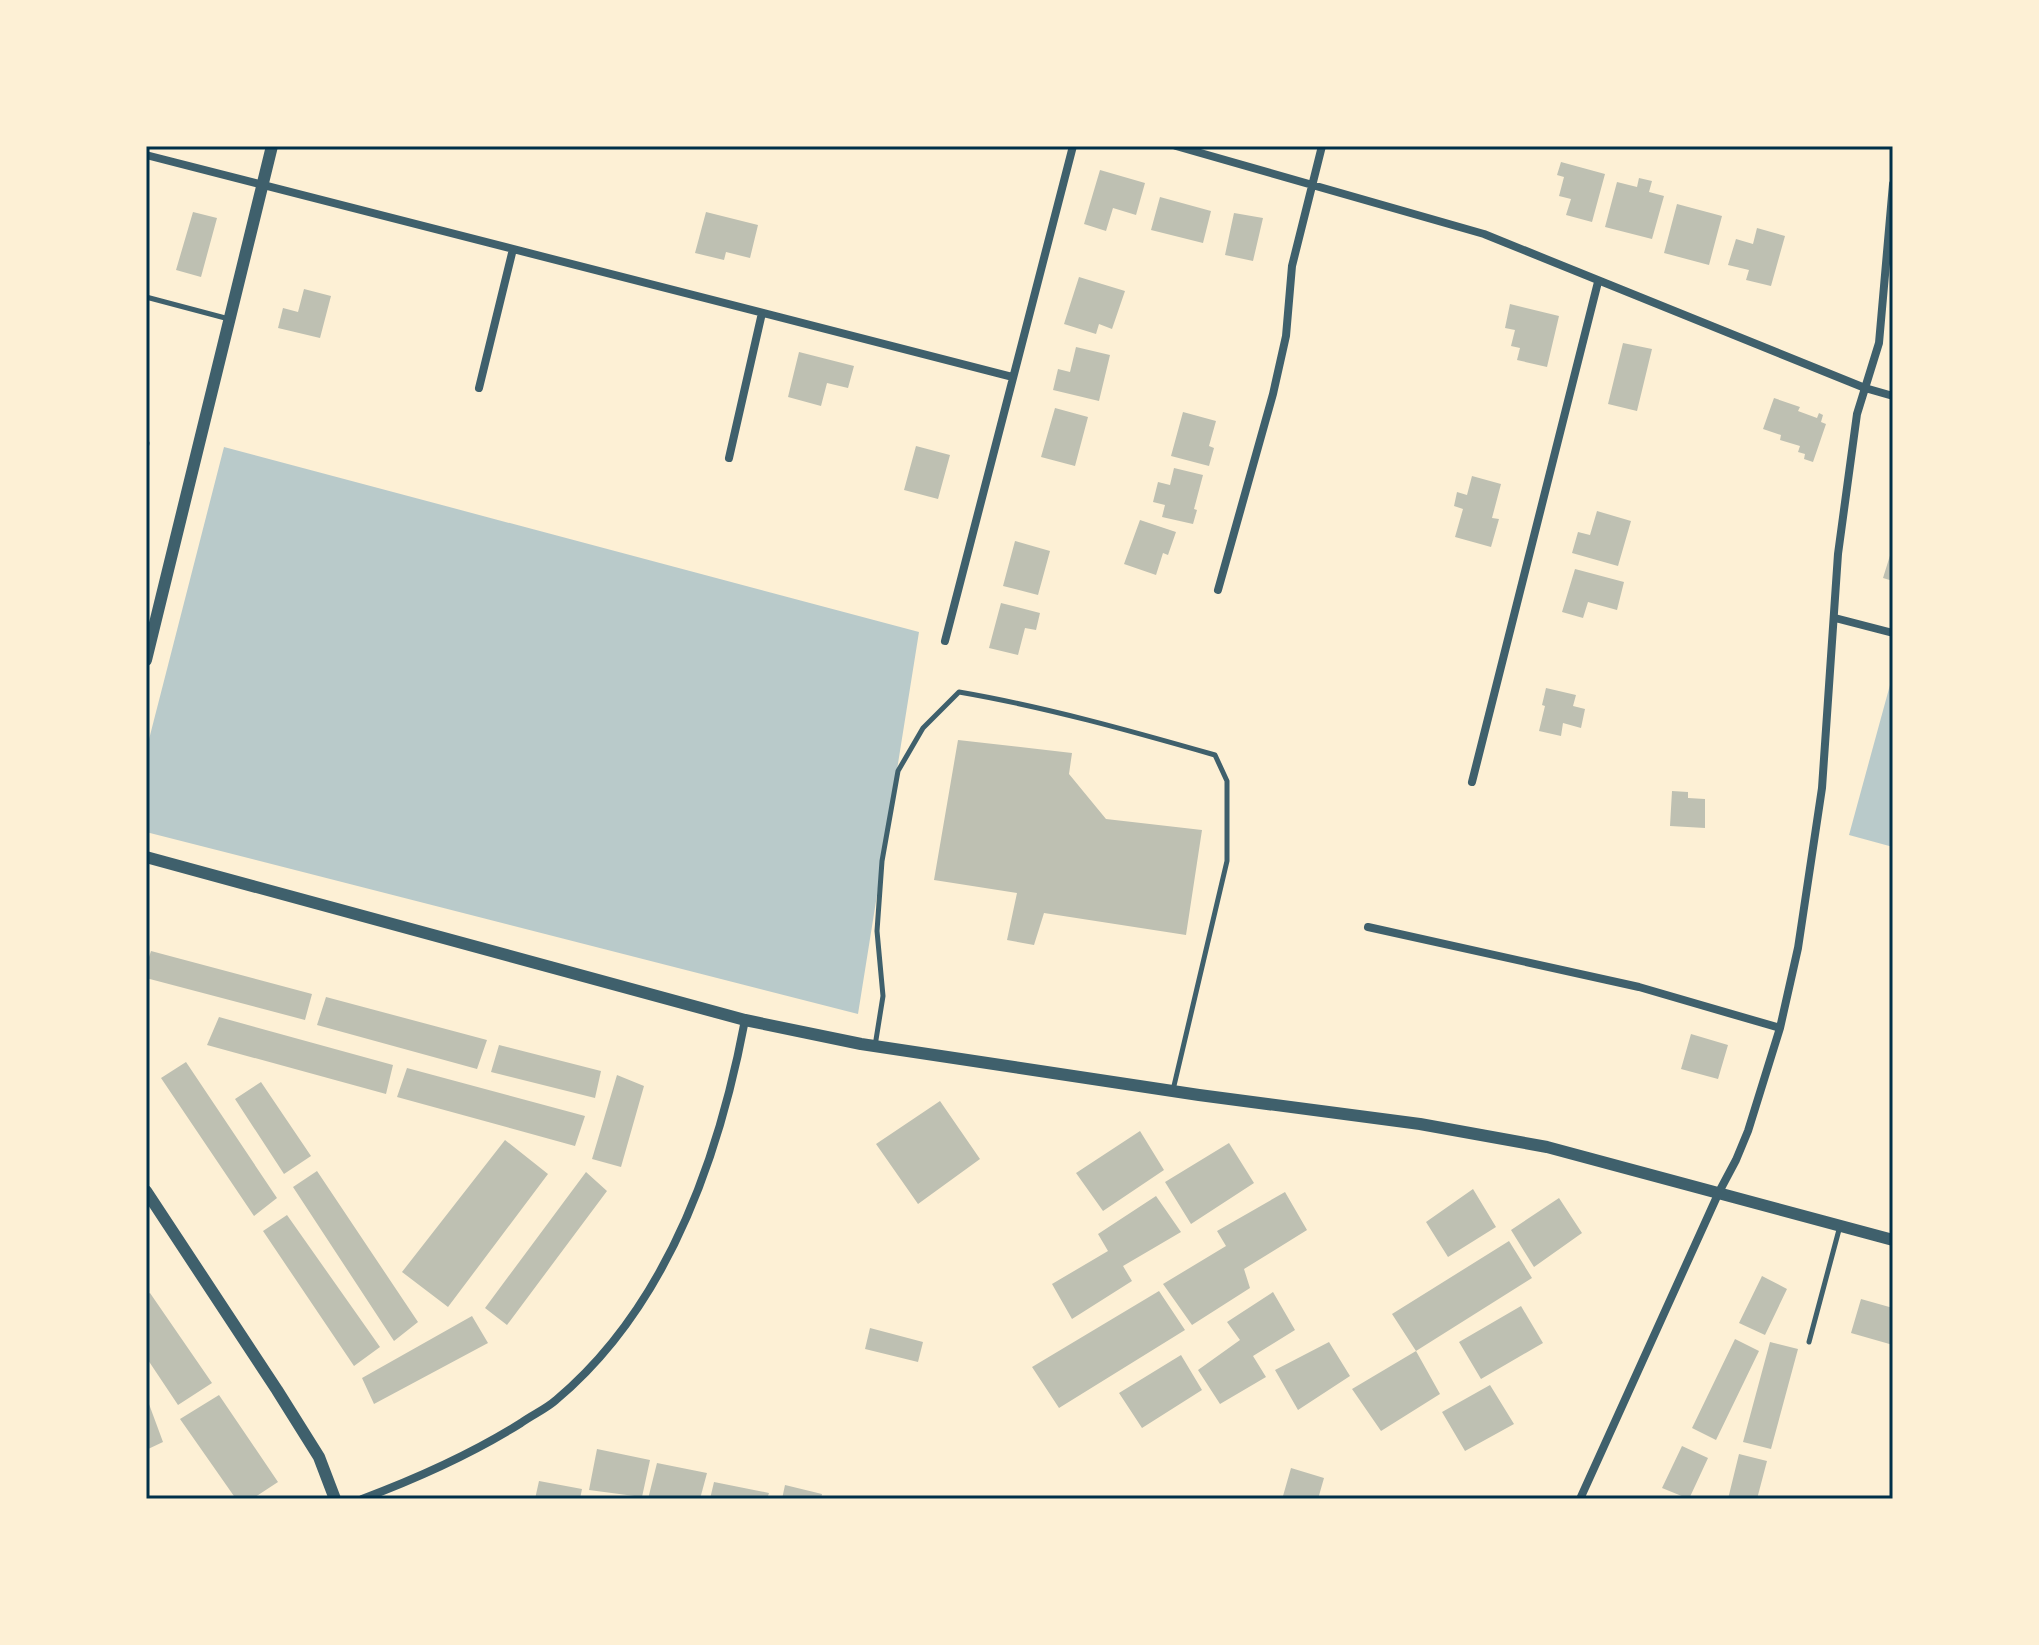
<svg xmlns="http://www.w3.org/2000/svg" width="2039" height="1645" font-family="'Noto Serif',serif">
<rect width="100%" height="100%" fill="#fdf0d5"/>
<path fill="#b9caca" d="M224,447L919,632L858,1014L146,832V751Z
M1893,674V847L1849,835Z"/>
<path fill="#bec0b2" d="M1561,162L1605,174L1592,222L1566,215L1571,199L1559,196L1564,177L1557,175Z
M1100,170L1145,183L1136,215L1113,208L1106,231L1084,224Z
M1639,178L1652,181L1649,192L1664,196L1652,239L1605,227L1617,182L1637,187Z
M1160,197L1211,211L1203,243L1151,230Z
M1677,204L1722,216L1709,265L1664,253Z
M193,212L217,218L201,277L176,270Z
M706,212L758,225L750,258L726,252L724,260L695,253Z
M1234,213L1263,218L1253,261L1225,255Z
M1757,228L1785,236L1771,286L1746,280L1749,270L1728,265L1736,239L1753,244Z
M1079,277L1125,291L1112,329L1099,324L1096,334L1064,324Z
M304,289L331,296L320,338L278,328L283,308L298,312Z
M1510,304L1559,316L1547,367L1517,360L1520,348L1511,346L1515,330L1505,328Z
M1623,343L1652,349L1637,411L1608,404Z
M1076,347L1110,355L1099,401L1053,390L1058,369L1070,372Z
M799,352L854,366L848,388L827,383L821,406L788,397Z
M1774,398L1800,407L1798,411L1817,418L1819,413L1823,415L1821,422L1826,424L1813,462L1804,459L1805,454L1798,452L1800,446L1780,440L1781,435L1763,429Z
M1055,408L1088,417L1075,466L1041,457Z
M1183,412L1216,421L1209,446L1214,448L1209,466L1171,456Z
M916,446L950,455L938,499L904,490Z
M1174,468L1203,475L1194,509L1197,510L1193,524L1162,517L1165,505L1153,502L1158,482L1170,485Z
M1472,476L1501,484L1492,518L1499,519L1491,547L1455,537L1463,509L1454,506L1457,492L1467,495Z
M1597,511L1631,521L1618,566L1572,553L1578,532L1590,535Z
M1140,520L1176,532L1168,555L1163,553L1156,575L1124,564Z
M1015,541L1050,551L1038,595L1003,586Z
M1892,549H1893V581L1883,578Z
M1575,569L1624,582L1617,610L1588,602L1583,618L1562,612Z
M1001,603L1040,613L1036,630L1025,628L1018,655L989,648Z
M1546,688L1576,695L1573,706L1585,709L1581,728L1563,723L1561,736L1539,731L1545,706L1542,705Z
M958,740L1072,753L1069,774L1106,819L1202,830L1186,935L1044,913L1034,945L1007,940L1017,893L934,880Z
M1672,791L1688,792V798L1705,799V828L1670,826Z
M151,951L312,994L305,1020L146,978V966Z
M326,997L487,1040L477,1069L317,1025Z
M219,1017L393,1065L386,1094L207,1045Z
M1691,1034L1728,1045L1718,1079L1681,1069Z
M499,1045L601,1071L595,1098L491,1072Z
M186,1062L277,1198L254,1216L161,1078Z
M407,1068L585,1116L575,1146L397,1097Z
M617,1075L644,1086L621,1167L592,1159Z
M261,1082L311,1156L284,1174L235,1099Z
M940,1101L980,1159L918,1204L876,1144Z
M1140,1131L1164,1170L1103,1211L1076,1173Z
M505,1140L548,1174L448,1307L402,1272Z
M1229,1143L1254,1183L1191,1224L1165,1182Z
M317,1171L418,1322L394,1341L293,1187Z
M586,1172L607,1191L507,1325L485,1308Z
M1473,1189L1496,1227L1448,1257L1426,1222Z
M1285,1192L1307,1230L1244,1269L1250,1288L1192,1325L1163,1284L1226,1246L1217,1231Z
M1156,1196L1181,1232L1123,1266L1132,1281L1072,1319L1052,1284L1108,1251L1098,1234Z
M1559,1198L1582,1233L1534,1267L1511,1230Z
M287,1215L380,1347L354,1366L263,1231Z
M1509,1241L1532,1278L1416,1351L1392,1314Z
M1762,1276L1787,1289L1765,1335L1739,1323Z
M1159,1291L1185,1330L1059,1408L1032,1367Z
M1273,1292L1295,1330L1253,1356L1266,1377L1220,1404L1198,1370L1240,1340L1227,1322Z
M150,1293L212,1383L178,1405L146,1357V1295Z
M1861,1299L1893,1308V1345L1851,1333Z
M1521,1306L1543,1343L1481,1379L1459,1342Z
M472,1316L488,1343L374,1404L362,1378Z
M870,1328L923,1342L918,1362L865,1349Z
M1735,1339L1759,1351L1716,1440L1692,1428Z
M1329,1342L1350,1376L1298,1410L1275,1370Z
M1770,1342L1798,1349L1771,1449L1743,1442Z
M1416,1351L1440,1394L1381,1431L1352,1389Z
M1181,1355L1202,1390L1142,1428L1119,1393Z
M1490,1385L1514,1424L1465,1451L1442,1412Z
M219,1395L278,1482L252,1499H236L180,1419Z
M146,1396L163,1442L146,1450Z
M1682,1446L1708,1458L1689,1499L1662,1488Z
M597,1449L650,1460L642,1497L589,1490Z
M1739,1454L1767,1461L1757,1499H1728Z
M657,1463L707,1473L700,1499H648Z
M1291,1468L1324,1478L1318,1499L1283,1496Z
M539,1481L582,1489L580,1499H535Z
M714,1482L769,1493L767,1499H710Z
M785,1485L822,1494L821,1499H782Z"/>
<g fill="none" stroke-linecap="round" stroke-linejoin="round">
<path stroke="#3f606c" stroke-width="5" d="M146,297L229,319
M146,449L147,443
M875,1046L883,996L877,931L882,861L898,771L923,728L959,692C1046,707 1131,731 1215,755L1227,781V861L1173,1090
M1809,1342L1840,1226"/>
<path stroke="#3f606c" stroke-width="8" d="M1176,146L1484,234L1865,388L1893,396
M146,155L1013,377
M479,388L513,249
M729,458L762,313
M1218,590L1273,394L1286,336L1292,266L1322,146
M1835,618L1893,633
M945,641L1073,146
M1472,782L1598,282
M1368,927L1639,987L1780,1028
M362,1499C418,1478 470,1455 521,1423C532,1415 546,1409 556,1400C667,1307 719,1158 745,1020
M1580,1499L1719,1192L1736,1160L1748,1131L1780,1028L1798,948L1822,788L1838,554L1857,414L1879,343L1893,184"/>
<path stroke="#3f606c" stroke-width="12" d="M146,660L272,146
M146,857L745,1020L861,1044L1199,1095L1420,1124L1547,1147L1893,1240
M146,1191L277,1390L319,1457L335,1499"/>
</g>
<rect width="2039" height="1645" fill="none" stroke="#fdf0d5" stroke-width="296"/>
<rect x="148" y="148" width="1743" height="1349" fill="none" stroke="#003049" stroke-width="3"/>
</svg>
